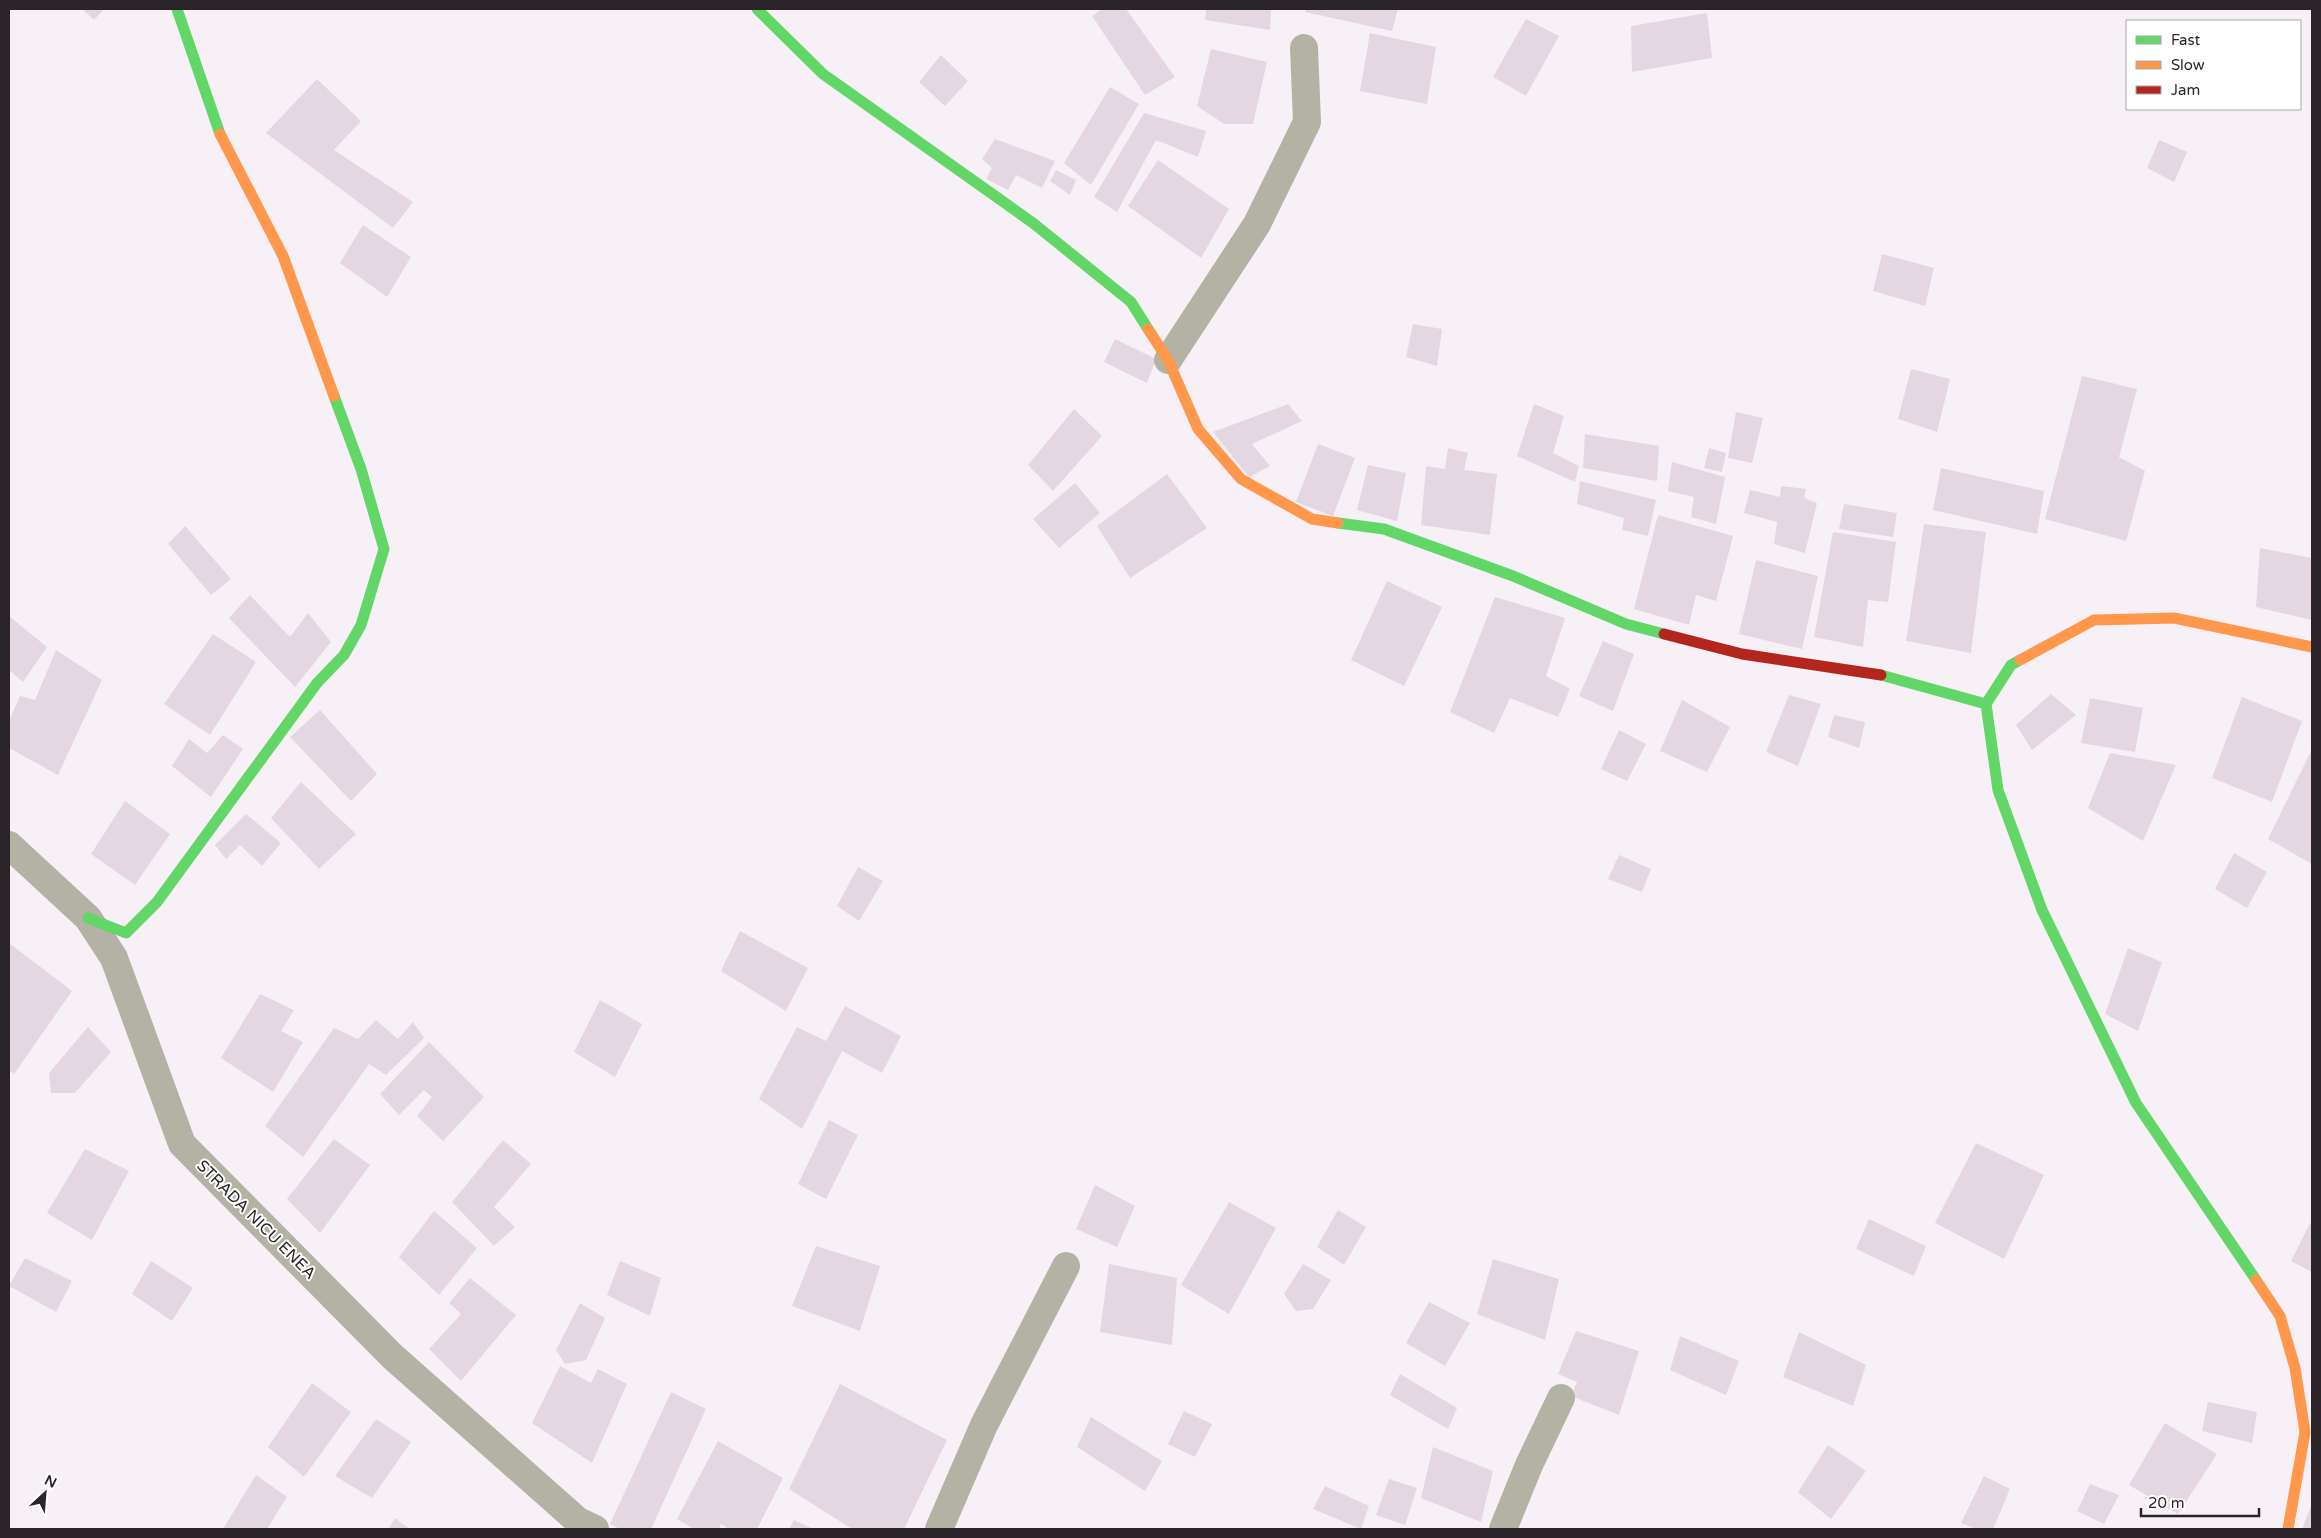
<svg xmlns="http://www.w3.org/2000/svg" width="2321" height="1538" font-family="'Varela Round',sans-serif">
<rect width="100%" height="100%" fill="#f8f0f7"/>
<path fill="#e4d7e2" d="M82,9H104L94,20Z
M1102,9H1126L1175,77L1145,95L1092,16Z
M1206,9H1271L1270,30L1205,20Z
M1306,9H1398L1392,31L1305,12Z
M1707,13L1712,58L1632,72L1631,26Z
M1526,19L1559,36L1526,96L1493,77Z
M1370,33L1436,47L1427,104L1360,91Z
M1211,49L1267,62L1253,124H1224L1197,106Z
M941,55L968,81L945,106L919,82Z
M317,79L361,121L334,150L413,202L393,228L266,133Z
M1110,87L1139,104L1091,185L1064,163Z
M1144,113L1206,131L1198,157L1156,140L1117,212L1094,197Z
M995,139L1055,161L1042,188L1016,175L1008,190L986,179L992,168L982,159Z
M2159,140L2187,152L2174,182L2147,168Z
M1158,160L1229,209L1201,258L1128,206Z
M1056,170L1076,180L1070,195L1050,181Z
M363,225L411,257L387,297L340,263Z
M1882,254L1934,268L1925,306L1873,291Z
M1413,324L1442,329L1437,366L1406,357Z
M1115,339L1156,359L1147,383L1104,362Z
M1911,369L1950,379L1937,432L1898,419Z
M2082,376L2137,389L2119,457L2145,471L2126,541L2045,519Z
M1288,404L1302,421L1252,444L1270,466L1249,477L1213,432Z
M1534,404L1564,416L1553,453L1579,466L1575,482L1517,456Z
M1074,409L1102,436L1053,491L1028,465Z
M1736,412L1763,418L1752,463L1728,458Z
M1585,434L1659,446L1657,481L1583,468Z
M1318,444L1355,458L1333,516L1296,502Z
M1448,448L1468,453L1464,470L1497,474L1490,535L1421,525L1426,466L1445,469Z
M1709,448L1726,453L1722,472L1704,468Z
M1672,462L1725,477L1716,524L1691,517L1694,497L1668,491Z
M1368,465L1406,473L1397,521L1357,510Z
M1941,468L2044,491L2037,534L1933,510Z
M1167,474L1207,528L1130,578L1097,526Z
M1580,481L1656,500L1648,536L1622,530L1624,518L1577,504Z
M1075,483L1100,513L1059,548L1033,519Z
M1781,486L1806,489L1804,498L1817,503L1805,553L1774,544L1777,522L1744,513L1750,490L1780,497Z
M1844,504L1897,513L1893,537L1839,529Z
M1658,515L1733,536L1716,601L1696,595L1689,625L1634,609Z
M1924,524L1986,532L1971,653L1906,641Z
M185,526L231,579L211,595L168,544Z
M1833,532L1896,542L1888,602L1868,600L1863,647L1814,637Z
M2260,548L2312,558V620L2256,607Z
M1756,560L1818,576L1802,649L1739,634Z
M1387,581L1442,607L1404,686L1351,660Z
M250,595L290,637L308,613L331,642L295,687L229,618Z
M1495,597L1565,618L1546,676L1570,689L1558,717L1510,698L1494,733L1450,712Z
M9,616L47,647L23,682L9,670Z
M213,634L256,662L210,735L164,704Z
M1603,641L1634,654L1613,711L1579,696Z
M56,650L102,680L58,775L9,748V721L20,696L35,700Z
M2051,694L2076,715L2032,750L2016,725Z
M1789,695L1821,704L1798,766L1766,752Z
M2242,697L2302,721L2272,802L2212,778Z
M2090,698L2143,708L2135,752L2081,743Z
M1682,700L1730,727L1707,772L1660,751Z
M320,710L377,774L351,801L290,737Z
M1834,715L1865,722L1859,748L1828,737Z
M1619,730L1646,744L1627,781L1601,769Z
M223,735L243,749L211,797L172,766L189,739L207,753Z
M2312,749V864L2268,839Z
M2110,753L2176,765L2143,841L2088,808Z
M301,782L356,834L319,869L271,818Z
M125,801L170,834L135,885L91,854Z
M246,814L281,843L262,866L240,845L226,859L215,845Z
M2234,853L2267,872L2247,908L2215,889Z
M1619,855L1651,869L1642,892L1608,879Z
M858,867L883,881L859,921L837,906Z
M740,931L808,968L786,1011L721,971Z
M9,943L72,991L14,1074L9,1070Z
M2128,948L2162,962L2138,1031L2105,1014Z
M260,994L294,1010L281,1031L303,1042L273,1092L221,1058Z
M600,1000L642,1024L615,1077L574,1052Z
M845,1006L901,1036L882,1073L842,1051L802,1129L759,1099L797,1027L826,1041Z
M376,1020L398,1039L413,1022L424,1038L386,1075L369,1064L303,1157L265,1126L334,1028L358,1039Z
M88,1027L111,1052L75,1093H51L49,1073Z
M429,1042L484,1097L443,1141L417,1116L432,1097L424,1090L399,1115L380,1094Z
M829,1120L858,1135L826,1199L798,1184Z
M334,1139L370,1165L320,1233L287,1199Z
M503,1140L531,1164L494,1207L515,1227L494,1246L452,1202Z
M1976,1143L2044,1175L2004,1259L1935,1223Z
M85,1149L129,1171L92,1240L47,1213Z
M1095,1185L1135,1206L1117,1247L1076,1229Z
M1229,1202L1276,1228L1229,1314L1181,1285Z
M1338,1210L1366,1227L1344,1265L1317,1247Z
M434,1211L477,1248L439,1295L399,1257Z
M1869,1219L1926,1246L1914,1276L1856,1249Z
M2310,1223L2312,1224V1272L2291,1261Z
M816,1246L880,1266L860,1331L792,1306Z
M25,1258L72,1281L56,1312L9,1286Z
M1493,1259L1559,1279L1545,1340L1477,1314Z
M151,1261L193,1288L172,1321L132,1294Z
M620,1261L661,1278L650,1316L607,1295Z
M1109,1264L1177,1278L1172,1345L1100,1332Z
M1303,1264L1331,1280L1313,1309L1296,1311L1284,1294Z
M470,1278L516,1315L461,1381L429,1349L461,1314L449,1303Z
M1429,1302L1470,1323L1445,1366L1406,1343Z
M580,1303L605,1318L586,1360L565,1364L556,1350Z
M1576,1331L1639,1351L1619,1415L1571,1396L1577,1382L1558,1374Z
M1799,1332L1866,1365L1853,1406L1783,1377Z
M1680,1336L1739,1361L1726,1395L1670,1370Z
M560,1366L591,1383L598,1369L627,1384L592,1463L532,1423Z
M1400,1374L1457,1408L1448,1429L1390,1395Z
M312,1383L351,1412L304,1477L268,1447Z
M840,1384L947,1440L904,1529H852L789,1489Z
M671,1392L706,1409L651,1529H620L610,1524Z
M2208,1402L2257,1412L2252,1443L2202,1431Z
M1184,1411L1212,1424L1195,1457L1168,1444Z
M1091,1417L1162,1461L1145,1491L1077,1447Z
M376,1419L411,1442L372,1498L335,1476Z
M2165,1423L2217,1454L2178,1514L2129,1485Z
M718,1441L783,1478L757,1529H729L721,1524L719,1529H694L677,1519Z
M1828,1445L1866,1471L1831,1519L1798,1492Z
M1433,1447L1493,1471L1481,1522L1421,1498Z
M256,1475L287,1497L267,1529H223Z
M1984,1476L2010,1489L1993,1529H1976L1961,1523Z
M1389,1479L1417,1488L1405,1525L1376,1515Z
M2090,1484L2119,1495L2104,1524L2077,1511Z
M1325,1486L1369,1506L1361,1529L1313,1509Z
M2312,1504V1529H2302Z
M395,1518L410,1529H388Z
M794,1520L813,1529H789Z"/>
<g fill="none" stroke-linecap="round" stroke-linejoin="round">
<path stroke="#b3b3a5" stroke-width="28" d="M1168,360L1257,224L1307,122L1304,48
M9,845L88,918L114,958L182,1144L392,1356L578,1521L595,1529
M939,1529L984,1425L1066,1266
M1503,1529L1529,1465L1561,1398"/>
<path stroke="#63d668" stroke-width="11" d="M177,9L220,134
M757,9L823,74L1033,223L1131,302L1148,329
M1338,523L1384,529L1513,576L1626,624L1664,634
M2020,660L2011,665L1986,704L1998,790L2042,910L2136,1103L2256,1280
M1881,675L1986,704
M88,918L126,933L157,902L317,683L344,655L361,625L384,549L361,469L334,396"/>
<path stroke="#ff974d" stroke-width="11" d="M220,134L283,256L334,396
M1148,329L1168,360L1198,429L1241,479L1312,519L1338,523
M2020,660L2094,620L2174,618L2312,647
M2256,1280L2280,1316L2295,1368L2305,1432L2288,1529"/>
<path stroke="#b3261e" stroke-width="11" d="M1664,634L1742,654L1881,675"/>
</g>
<g text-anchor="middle" stroke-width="4" stroke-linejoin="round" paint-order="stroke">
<g font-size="16" fill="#2a2429" stroke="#fff">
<text transform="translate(257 1219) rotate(45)" y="6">STRADA NICU ENEA</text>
</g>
</g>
<rect width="2321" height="1538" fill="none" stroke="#2a2429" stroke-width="20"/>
<rect x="2126" y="20" width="175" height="90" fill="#ffffff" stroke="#aaa7a9"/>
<rect x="2136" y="36" width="25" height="8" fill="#63d668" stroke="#aaa7a9"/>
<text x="2171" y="45" font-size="15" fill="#2a2429">Fast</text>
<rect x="2136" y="61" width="25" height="8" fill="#ff974d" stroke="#aaa7a9"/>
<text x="2171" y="70" font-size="15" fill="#2a2429">Slow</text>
<rect x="2136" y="86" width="25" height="8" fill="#b3261e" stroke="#aaa7a9"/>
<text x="2171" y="95" font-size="15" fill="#2a2429">Jam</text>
<g transform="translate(45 1493) rotate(26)" stroke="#ffffff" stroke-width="4" paint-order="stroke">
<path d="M0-4L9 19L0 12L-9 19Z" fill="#2a2429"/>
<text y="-8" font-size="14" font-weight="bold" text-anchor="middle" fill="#2a2429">N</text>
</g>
<path d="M2141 1508v8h118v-8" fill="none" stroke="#2a2429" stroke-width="2.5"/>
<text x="2148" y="1508" font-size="15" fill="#2a2429" stroke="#ffffff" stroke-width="4" paint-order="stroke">20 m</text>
</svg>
